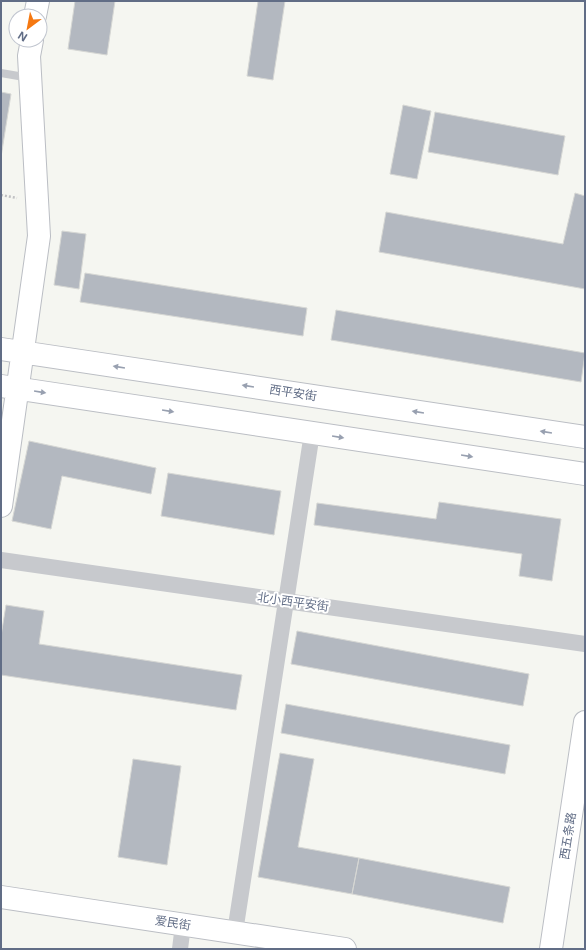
<svg xmlns="http://www.w3.org/2000/svg" width="586" height="950" font-family="Inter,'Noto Sans SC',sans-serif">
<rect width="100%" height="100%" fill="#f5f6f1"/>
<path fill="#b3b8c0" stroke="#d6d7d4" d="M75,1H115L107,55L68,49Z
M258,1H285L273,80L247,76Z
M1,92L11,94L1,157Z
M403,105L431,111L417,179L390,174Z
M435,112L565,136L558,175L428,152Z
M575,193L585,196V289L379,252L386,212L563,244Z
M62,231L86,234L79,289L54,285Z
M85,273L307,308L303,336L80,302Z
M336,310L585,353L581,382L331,340Z
M29,441L156,468L151,494L62,476L51,529L12,521Z
M168,473L281,491L274,535L161,516Z
M439,502L561,519L552,581L519,576L522,554L314,525L317,503L436,519Z
M6,605L44,611L39,644L242,675L236,710L1,675V636Z
M297,631L529,674L523,706L291,664Z
M286,704L510,745L505,774L281,733Z
M280,753L314,759L298,847L359,858L352,894L258,877Z
M133,759L181,766L167,865L118,857Z
M359,858L510,887L503,923L352,894Z"/>
<g fill="none" stroke-linecap="round" stroke-linejoin="round">
<defs>
<path id="secondary" d="M35,16L38,1
M1,349L585,437
M1,386L585,474
M1,506L39,236L29,56L32,40
M1,897L345,949
M551,949L585,722"/>
</defs>
<use href="#secondary" stroke="#bbbec4" stroke-width="24"/>
<path stroke="#c0c1c3" stroke-width="2.5" stroke-dasharray="2 2" stroke-linecap="butt" d="M1,195L17,198"/>
<path stroke="#c7c9cd" stroke-width="8" d="M1,73L30,78"/>
<path stroke="#c7c9cd" stroke-width="16" d="M1,560L585,644
M235,932L312,433
M180,949L183,925"/>
<use href="#secondary" stroke="#fff" stroke-width="22"/>
</g>
<defs><path id="oneway-solid" d="M-6-.8H1V-3.2L6.5 0L1 3.2V.8H-6Z"/></defs>
<g fill="#98a0b0">
<use href="#oneway-solid" transform="translate(119 367) rotate(-171)"/>
<use href="#oneway-solid" transform="translate(248 386) rotate(-171)"/>
<use href="#oneway-solid" transform="translate(40 392) rotate(9)"/>
<use href="#oneway-solid" transform="translate(168 411) rotate(9)"/>
<use href="#oneway-solid" transform="translate(418 412) rotate(-171)"/>
<use href="#oneway-solid" transform="translate(546 432) rotate(-171)"/>
<use href="#oneway-solid" transform="translate(338 437) rotate(9)"/>
<use href="#oneway-solid" transform="translate(467 456) rotate(9)"/>
</g>
<g text-anchor="middle" stroke-width="4" stroke-linejoin="round" paint-order="stroke">
<g font-size="12" fill="#616d86" stroke="#fff">
<text transform="translate(293 393) rotate(9)" y="4">西平安街</text>
<text transform="translate(293 602) rotate(8)" y="4">北小西平安街</text>
<text transform="translate(568 836) rotate(-81)" y="4">西五条路</text>
<text transform="translate(173 923) rotate(9)" y="4">爱民街</text>
</g>
</g>
<rect width="586" height="950" fill="none" stroke="#616d86" stroke-width="4"/>
<g transform="translate(28 28) rotate(212)"><circle r="19" fill="#ffffff" stroke="#c0c5cf"/>
<path d="M0-3L7 15L0 10L-7 15Z" fill="#f57811"/>
<text y="-6" font-size="11" font-weight="bold" text-anchor="middle" fill="#616d86">N</text>
</g>
</svg>
